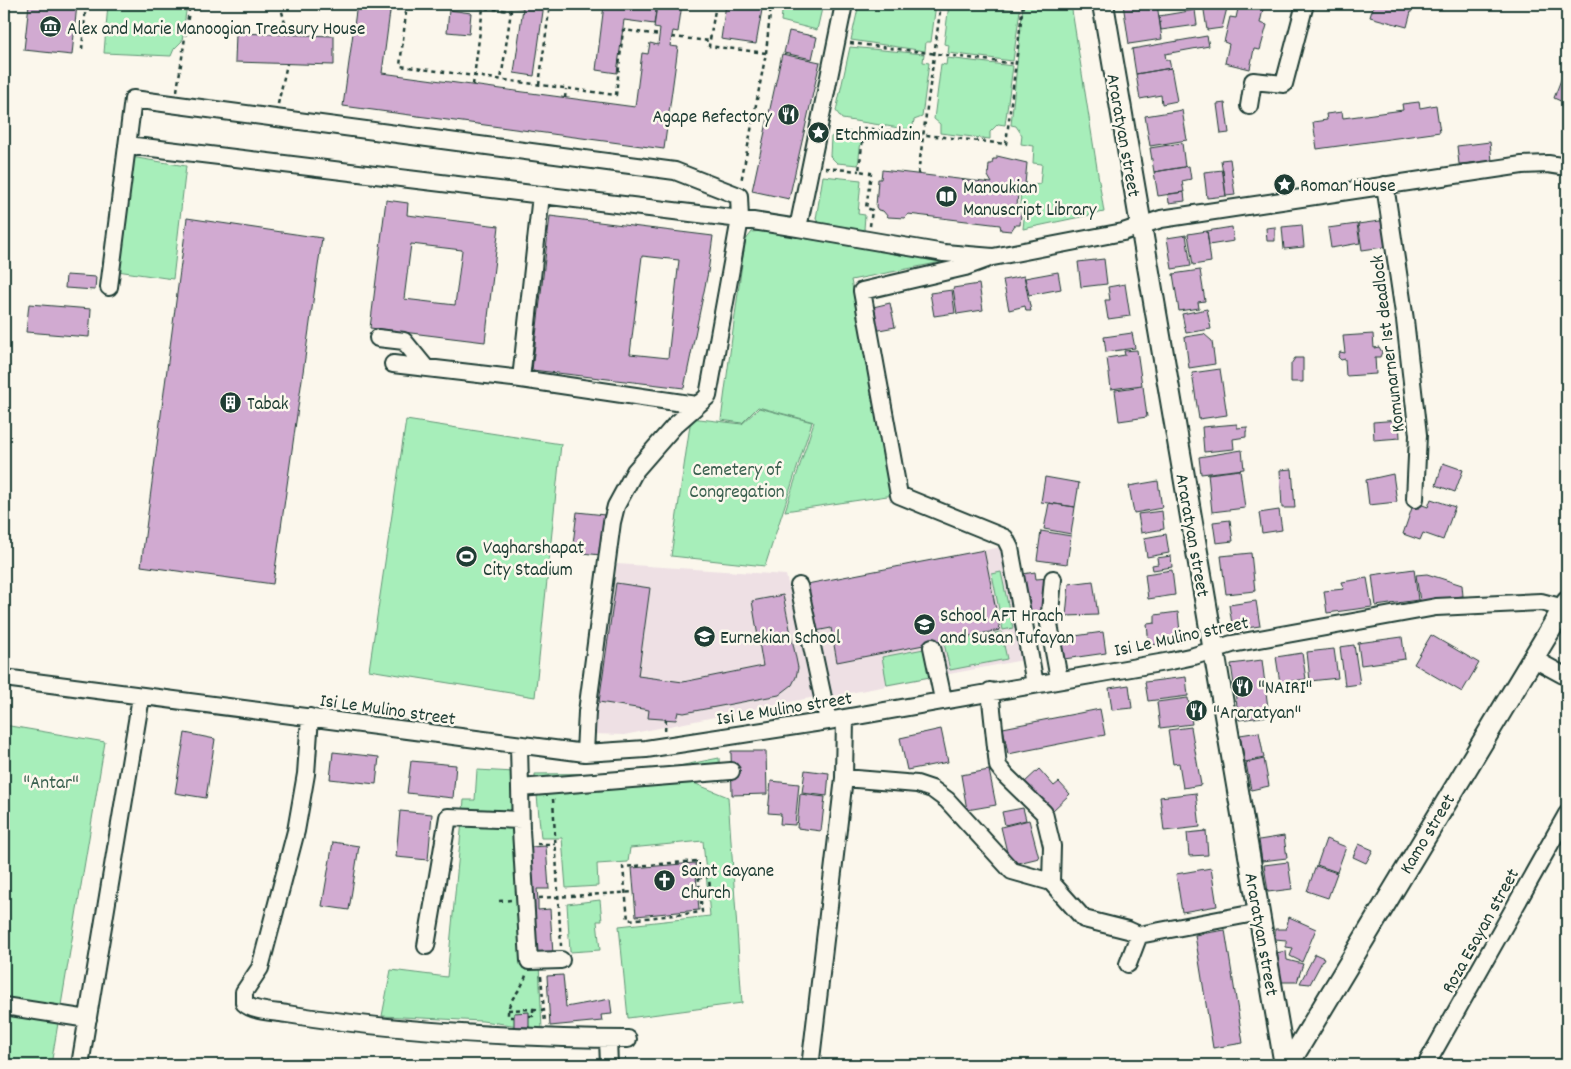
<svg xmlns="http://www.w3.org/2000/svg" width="1571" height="1069" font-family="Dekko,sans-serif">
<rect width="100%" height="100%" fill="#fbf7ec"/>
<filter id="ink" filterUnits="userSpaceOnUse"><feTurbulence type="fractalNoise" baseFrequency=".02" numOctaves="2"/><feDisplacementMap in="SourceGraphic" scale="10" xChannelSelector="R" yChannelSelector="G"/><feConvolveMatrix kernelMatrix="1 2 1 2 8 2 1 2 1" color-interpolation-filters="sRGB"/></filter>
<g filter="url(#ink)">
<path fill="#eee0e4" d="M1017,544L1039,657L829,697L807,584Z
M617,564L786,575L815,697L624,735L592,734Z"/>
<path fill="#a7eeba" stroke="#639677" d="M108,4H187L182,41L174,49L171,56L104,53Z
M783,4H823L817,30L781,21Z
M859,4H936L931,42H926L925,51L851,40Z
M949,4H999L998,8L1020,10L1013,61L948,53L949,45L944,44Z
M1023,4H1071L1104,212L1023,229L1025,208L1020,207L1021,187L1040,184L1042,164L1033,163L1034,146L1021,144L1022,135L1016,126L1011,125Z
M850,47L924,54L923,62L929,63L922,117L914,120L912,130L842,119L836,111Z
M947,58L1013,66L1005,125L998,124L990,132V139L940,133V124L934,119L941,64L946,65Z
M839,131L862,133L858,165L837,163L830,156L831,137Z
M131,157L186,166L173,279L117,271Z
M823,176L861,180L858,214L865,215L864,230L819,224L816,219Z
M760,231L947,261L851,280L894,495L785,511L814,422L758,407L742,423L721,420L745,241L752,232Z
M759,408L812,422L765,566L671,556L691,418L742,424Z
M406,420L561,444L535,697L369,670Z
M1001,572L1013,628L1003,630L992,574Z
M1001,632L1007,659L950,670L944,643Z
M924,649L930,677L887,685L882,657Z
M4,725L105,742L51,1065H4Z
M719,758L720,775L691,782L728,797L742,1003L628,1018L619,926L710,916L703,841L630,848L628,862L597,864L598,886L566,888L562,838H541L535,774L644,773Z
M477,770L515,772L527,963H539L542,1029L482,1021L382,1016L391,970L447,977L464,800H475Z
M600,900L602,921H597L600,950L570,952L567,904Z"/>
<path fill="#d1aad1" stroke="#1f3d34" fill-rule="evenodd" d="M29,4H77L72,55L24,50Z
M357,4H391L382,73L635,107L642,53L648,54L650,43L658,45L660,29L654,28L657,4H682L678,32L673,31L670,46L678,47L664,149L343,106Z
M491,4H544L534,76L514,73L523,8Z
M595,4H657L654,24L624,20L617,73L596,70L604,5Z
M726,4H763L756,44L721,39Z
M1123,4H1157L1162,39L1129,44Z
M1203,4H1228L1222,28L1207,30Z
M1239,4L1264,5L1260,23L1267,25L1260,50L1254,49L1250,69L1225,63L1229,44L1224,42L1230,17L1236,18Z
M1374,4H1413L1407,27L1370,17Z
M449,10L471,13L469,34L447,32Z
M1195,10L1197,25L1161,30L1159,16Z
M789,31L817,37L812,59L784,53Z
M236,33L334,36V65L235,62Z
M1207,36L1209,46L1165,54L1166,60H1169L1171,68L1136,74L1132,49Z
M782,54L820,62L789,199L752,191Z
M1171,68L1177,101L1162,104L1161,95L1140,99L1136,74Z
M1562,77L1567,79V104L1554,98Z
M1419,102L1420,108L1436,105L1440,132L1317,149L1313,122L1327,120L1326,114L1342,112L1343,118L1403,110L1402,104Z
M1225,103L1229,133L1221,134L1217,104Z
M1182,110L1187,140L1150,146L1145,116Z
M1490,142L1492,161L1459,164L1457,146Z
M1182,143L1185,167L1154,172L1150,148Z
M997,156L1027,163L1025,184L1018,188L1017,209L1018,213H1021L1020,225H1015L1011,231L1001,230L1000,225L908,214L905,218L888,217L883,211L878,210L876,207L878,179H881L882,170L992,183L988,176L989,164H992L993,159H997Z
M1230,159L1235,195L1226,196L1221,160Z
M1189,166L1191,179L1182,181L1184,192L1158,196L1154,172Z
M1223,170L1226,196L1207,198L1204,172Z
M1184,192L1185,201L1169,203L1168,194Z
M386,200L408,203L407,215L499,226L485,342L370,328ZM411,244L462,250L455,305L404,299Z
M550,216L713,236L708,272L684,388L532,370ZM642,256L679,260L668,358L630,354Z
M187,218L322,238L273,584L141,566Z
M1387,220L1391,246L1362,250L1358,224Z
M1357,224L1360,243L1331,248L1328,228Z
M1302,225L1304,247L1284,249L1282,227Z
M1232,227L1234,241L1209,245L1207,231Z
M1275,227V241H1267L1266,228Z
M1207,231L1211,262L1193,265L1188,234Z
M1186,235L1191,266L1172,269L1167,238Z
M1104,259L1107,284L1081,287L1078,262Z
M1200,270L1205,301L1198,302L1199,308L1179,311L1173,274Z
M1058,272L1061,289L1029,295L1025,278Z
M66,275L96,277L95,290L65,288Z
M1024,276L1031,311H1026L1025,306L1009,310L1003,280Z
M979,284L983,310L957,314L953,288Z
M1125,284L1130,316L1108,319L1105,300H1110L1108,287Z
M952,290L955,313L934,316L930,293Z
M890,303L895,327L874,331L869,308Z
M29,304L91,309L89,337L26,332Z
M1207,309L1211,329L1186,333L1182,314Z
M1132,333L1135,348L1106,352L1104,337Z
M1204,334L1212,341L1215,364L1189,368L1185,337Z
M1373,334L1374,348L1379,347L1382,352L1380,357H1375L1376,374L1346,376L1345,359L1341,360L1338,357L1340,352L1345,353L1343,336Z
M1137,350L1142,385L1111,389L1107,358L1125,355L1124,351Z
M1295,358H1303V382H1291V364Z
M1220,369L1227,415L1199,419L1192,373Z
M1143,386L1147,417L1119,421L1115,390Z
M1399,420L1400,438L1374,440L1373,422Z
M1237,424V428L1247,427V431H1246V437L1233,439L1234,449L1204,452L1202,427Z
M1242,450L1244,469L1201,474L1199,457Z
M1443,463L1463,470L1455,492L1436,485Z
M1292,469L1295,508H1282L1280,470Z
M1240,470L1245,508L1212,512L1208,474Z
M1393,474L1397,502L1369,505L1366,480Z
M1045,477L1079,483L1075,507L1041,502Z
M1158,481L1162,508L1134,513L1129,486Z
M1431,499L1455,507L1443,540L1423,533L1420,540L1403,534L1414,502L1428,507Z
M1049,503L1075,507L1071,534L1044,529Z
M1279,510L1282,530L1262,533L1259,513Z
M1162,511L1164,529L1141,533L1138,514Z
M577,512L605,515L601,555L572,552Z
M1230,520L1233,541L1216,543L1213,522Z
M1041,531L1071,536L1067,564L1037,560Z
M1166,534L1169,553L1147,557L1144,538Z
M984,550L1000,630L837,662L831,628L816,631L807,584Z
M1251,553L1255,591L1226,594L1221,556Z
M1171,556L1172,567L1153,570L1152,565L1158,564L1157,558Z
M1414,569L1418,600L1376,606L1372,575Z
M1172,570L1175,595L1148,599L1145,574Z
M1035,572L1036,579L1048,578V617L1032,620L1023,574Z
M1427,574L1462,585L1463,596L1420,601L1416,575Z
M1367,578L1372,607L1327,613L1324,591L1344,589L1342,582Z
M1093,581L1098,615L1066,616L1069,584Z
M616,583L650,588L638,676L683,682L763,666L752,601L783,595L798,668L796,677L792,685L779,695L684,713L678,712L676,720L648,718L649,710L599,702Z
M1256,601L1260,626L1233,630L1229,605Z
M1178,612L1181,642L1149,645L1147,624L1155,623V615Z
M1103,632L1106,653L1064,659L1061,638Z
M1431,635L1479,663L1462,692L1414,664Z
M1402,637L1405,659L1361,665L1358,643Z
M1354,645L1360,684L1345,686L1340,647Z
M1334,649L1338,678L1310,681L1307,652Z
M1302,653L1306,679L1280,683L1276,657Z
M1262,660L1269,716L1239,720L1231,664Z
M1186,677L1188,696L1148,701L1145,682Z
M1129,685L1132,708L1112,710L1109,688Z
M1188,698L1192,724L1160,728L1157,702Z
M1100,709L1105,735L1008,754L1003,728Z
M1191,727L1201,785L1183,788L1179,763L1173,764L1168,730Z
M941,729L948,762L907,770L900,738Z
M1259,732L1264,758L1245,762L1240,735Z
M185,733L215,739L206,798L175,793Z
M731,751H766L767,794L732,795Z
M333,752L379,757L376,784L330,779Z
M1264,759L1269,786L1251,790L1246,763Z
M411,761L456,765L453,798L407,793Z
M1039,769L1054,786L1059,782L1070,794L1051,812L1024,783Z
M805,770L829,773L827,796L802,793Z
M989,770L996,805L967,810L961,775Z
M771,781L799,784L795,825L780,824L781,814L768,813Z
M1196,793L1200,827L1164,831L1160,797Z
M800,794L825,797L821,831L797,828Z
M1023,808L1026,820L1005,825L1002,812Z
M400,811L432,814L428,860L396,857Z
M1029,820L1039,858L1010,865L1001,827Z
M1206,831L1208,855L1189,856L1187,833Z
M1284,836L1287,858L1262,861L1259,840Z
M1326,839L1346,847L1337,872L1317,865Z
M333,842L359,846L349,910L322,906Z
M1359,844L1373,850L1366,863L1353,857Z
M546,846L549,889H537L538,901V910L550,909L553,954L537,955L530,847Z
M1288,862L1292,889L1268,892L1264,865Z
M695,863L699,910L636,916L632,868Z
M1316,866L1337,873L1328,898L1307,891Z
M1211,868L1217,906L1182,912L1176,874Z
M1289,917L1316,929L1302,962L1290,956L1293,948L1286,947V940L1275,939V929H1286Z
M1225,930L1243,1043L1213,1048L1195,935Z
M1286,951L1287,960L1303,964L1297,982H1281L1276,953Z
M1315,954L1324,958L1310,984L1300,983Z
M563,975L566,1007L610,999L612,1014L601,1015L602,1021L550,1026L547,976Z
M529,1012V1027H514V1013Z"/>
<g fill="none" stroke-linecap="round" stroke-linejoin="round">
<defs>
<path id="minor" d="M844,4L798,228L944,253L993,257L1123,232L1161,219L1522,165L1548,164L1567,167
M1249,106L1253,81L1284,84L1305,4
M127,145L740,219L798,228
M1385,185L1405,320L1418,435L1415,499
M987,259L965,267L862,291L899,495L1005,538L1010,548L1035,684
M109,287L133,99L675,171L739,196L740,219L708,396L675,425L635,471L616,506L612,522L587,712L585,753
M378,338L404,341L426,368
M393,364L521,379L696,405
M521,379L541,195
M1053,579L1049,624L1059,679
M799,586L828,721
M932,647L943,699
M1532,658L1567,677
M4,678L585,753L646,749L828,721L1171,661L1194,656L1232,644L1436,607L1541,602L1564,608
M990,691L998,766L1006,776L1044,813L1052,846L1051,882L1084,919L1128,930L1139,935
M310,717L306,774L296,831L260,968L244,992V1003C253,1012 275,1012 287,1014C399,1032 515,1038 628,1039
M845,718L844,778L917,784L932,789L947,800L1012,871L1051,882
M519,746L521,830L529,961L561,960
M520,788L731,771
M426,946L448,817L521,820
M1128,964L1139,935L1260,912
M4,1006L88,1019
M608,1039L609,1065
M811,1059L844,778
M80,1065L141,697
M1426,1065L1567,814"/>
<path id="major" d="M1103,4L1285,1065
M1288,1065L1567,602"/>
</defs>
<use href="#minor" stroke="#1f3d34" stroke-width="20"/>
<use href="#major" stroke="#1f3d34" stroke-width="24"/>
<path stroke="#1f3d34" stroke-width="2.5" stroke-dasharray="4 4" stroke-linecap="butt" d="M280,4L288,35
M407,4L400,66L616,95L623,30L660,35
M446,4L511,11L501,80
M716,4L709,46L766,53L741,182
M672,37L710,41
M850,43L1016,64
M82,49L86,4
M766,53L771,4
M473,85L483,8
M539,85L550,4
M177,91L190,4
M565,98L566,89
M278,104L287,64
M825,168L859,171
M918,174L941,4
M870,226L872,210L866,208L871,173L859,171L864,128L1006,144L1023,4
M665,731L666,719
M553,799L561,946
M537,844H555
M697,861L702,912L628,920L623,867Z
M698,878L709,877L710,890L699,891
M539,898L634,892
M499,901L512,900
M541,976L545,1023
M533,1009L544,1010
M508,1010L533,1009V1016H529
M514,1017H508C507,997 521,994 526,975
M825,1061L873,1065
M881,1065L886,1062L921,1065"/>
<use href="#minor" stroke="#fbf7ec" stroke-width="16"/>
<use href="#major" stroke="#fbf7ec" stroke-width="20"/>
</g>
</g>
<defs>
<symbol id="museum-disc" viewBox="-11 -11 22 22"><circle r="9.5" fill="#1f3d34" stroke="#fbf7ec"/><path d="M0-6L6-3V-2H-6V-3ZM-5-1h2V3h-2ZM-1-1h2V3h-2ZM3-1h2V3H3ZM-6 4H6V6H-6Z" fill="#fff"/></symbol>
<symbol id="restaurant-disc" viewBox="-11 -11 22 22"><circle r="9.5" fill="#1f3d34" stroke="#fbf7ec"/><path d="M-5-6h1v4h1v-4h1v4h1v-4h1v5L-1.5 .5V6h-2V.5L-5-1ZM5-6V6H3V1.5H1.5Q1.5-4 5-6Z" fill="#fff"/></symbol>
<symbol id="sight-disc" viewBox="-11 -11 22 22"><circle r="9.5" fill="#1f3d34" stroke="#fbf7ec"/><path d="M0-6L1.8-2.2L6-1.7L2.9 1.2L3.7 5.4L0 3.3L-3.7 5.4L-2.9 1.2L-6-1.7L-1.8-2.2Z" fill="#fff"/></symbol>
<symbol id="library-disc" viewBox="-11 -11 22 22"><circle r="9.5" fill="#1f3d34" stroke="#fbf7ec"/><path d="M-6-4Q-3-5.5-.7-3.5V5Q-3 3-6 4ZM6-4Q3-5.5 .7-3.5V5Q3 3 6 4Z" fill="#fff"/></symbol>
<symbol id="building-disc" viewBox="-11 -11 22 22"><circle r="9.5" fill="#1f3d34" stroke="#fbf7ec"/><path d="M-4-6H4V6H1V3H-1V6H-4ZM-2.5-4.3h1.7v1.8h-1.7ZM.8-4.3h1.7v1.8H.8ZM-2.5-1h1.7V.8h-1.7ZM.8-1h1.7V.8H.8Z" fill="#fff"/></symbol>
<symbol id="stadium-disc" viewBox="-11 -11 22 22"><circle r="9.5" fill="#1f3d34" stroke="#fbf7ec"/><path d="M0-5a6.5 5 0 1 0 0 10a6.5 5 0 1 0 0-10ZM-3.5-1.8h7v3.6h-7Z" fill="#fff"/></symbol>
<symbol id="school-disc" viewBox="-11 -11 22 22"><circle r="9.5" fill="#1f3d34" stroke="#fbf7ec"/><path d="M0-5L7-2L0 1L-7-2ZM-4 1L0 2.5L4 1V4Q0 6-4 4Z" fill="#fff"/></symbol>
<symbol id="church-disc" viewBox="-11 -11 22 22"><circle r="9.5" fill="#1f3d34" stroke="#fbf7ec"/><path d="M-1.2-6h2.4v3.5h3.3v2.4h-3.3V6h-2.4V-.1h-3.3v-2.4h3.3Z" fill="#fff"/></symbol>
</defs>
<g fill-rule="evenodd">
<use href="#museum-disc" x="38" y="14" width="25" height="25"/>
<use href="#restaurant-disc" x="776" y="102" width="25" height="25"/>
<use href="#sight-disc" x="806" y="120" width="25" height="25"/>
<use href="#sight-disc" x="1272" y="172" width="25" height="25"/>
<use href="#library-disc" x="934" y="184" width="25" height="25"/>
<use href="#building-disc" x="218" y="390" width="25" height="25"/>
<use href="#stadium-disc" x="454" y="544" width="25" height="25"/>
<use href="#school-disc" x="912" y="612" width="25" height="25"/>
<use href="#school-disc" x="692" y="624" width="25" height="25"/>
<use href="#restaurant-disc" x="1230" y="674" width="25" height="25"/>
<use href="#restaurant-disc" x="1184" y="698" width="25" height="25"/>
<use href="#church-disc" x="652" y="868" width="25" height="25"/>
</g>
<g text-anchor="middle" stroke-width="5" stroke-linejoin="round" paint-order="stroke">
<g font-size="19" fill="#1f3d34" stroke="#fbf7ec" text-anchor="start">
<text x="67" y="34">Alex and Marie Manoogian Treasury House</text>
<text x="772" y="122" text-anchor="end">Agape Refectory</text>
<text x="835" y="140">Etchmiadzin</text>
<text x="1300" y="191">Roman House</text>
<text x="963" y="193">Manoukian<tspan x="963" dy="22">Manuscript Library</tspan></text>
<text x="247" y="409">Tabak</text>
<text x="483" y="553">Vagharshapat<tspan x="483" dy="22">City Stadium</tspan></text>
<text x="940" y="621">School AFT Hrach<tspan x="940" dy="22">and Susan Tufayan</tspan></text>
<text x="720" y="643">Eurnekian School</text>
<text x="1258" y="693">"NAIRI"</text>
<text x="1213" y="718">"Araratyan"</text>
<text x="681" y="876">Saint Gayane<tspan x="681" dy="22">Church</tspan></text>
</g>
<g font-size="19" fill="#1f3d34" stroke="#fbf7ec">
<text transform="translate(1125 135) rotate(80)" y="7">Araratyan street</text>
<text transform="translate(1386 344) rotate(-97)" y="7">Komunarner 1st deadlock</text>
<text transform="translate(1194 535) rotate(80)" y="7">Araratyan street</text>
<text transform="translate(1181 635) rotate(-12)" y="7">Isi Le Mulino street</text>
<text transform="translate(784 707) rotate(-9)" y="7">Isi Le Mulino street</text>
<text transform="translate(388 708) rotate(8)" y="7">Isi Le Mulino street</text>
<text transform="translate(1426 833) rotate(-59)" y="7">Kamo street</text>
<text transform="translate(1479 930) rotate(-61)" y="7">Roza Esayan street</text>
<text transform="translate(1263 934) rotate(80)" y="7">Araratyan street</text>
</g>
<g font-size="19" fill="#3a604f" stroke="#fbf7ec">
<text x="737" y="475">Cemetery of<tspan x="737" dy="22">Congregation</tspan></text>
<text x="51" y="788">"Antar"</text>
</g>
</g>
<rect width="1571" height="1069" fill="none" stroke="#fbf7ec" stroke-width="20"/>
<rect x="10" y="10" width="1551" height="1049" fill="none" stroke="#1f3d34" stroke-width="2" filter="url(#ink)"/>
</svg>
